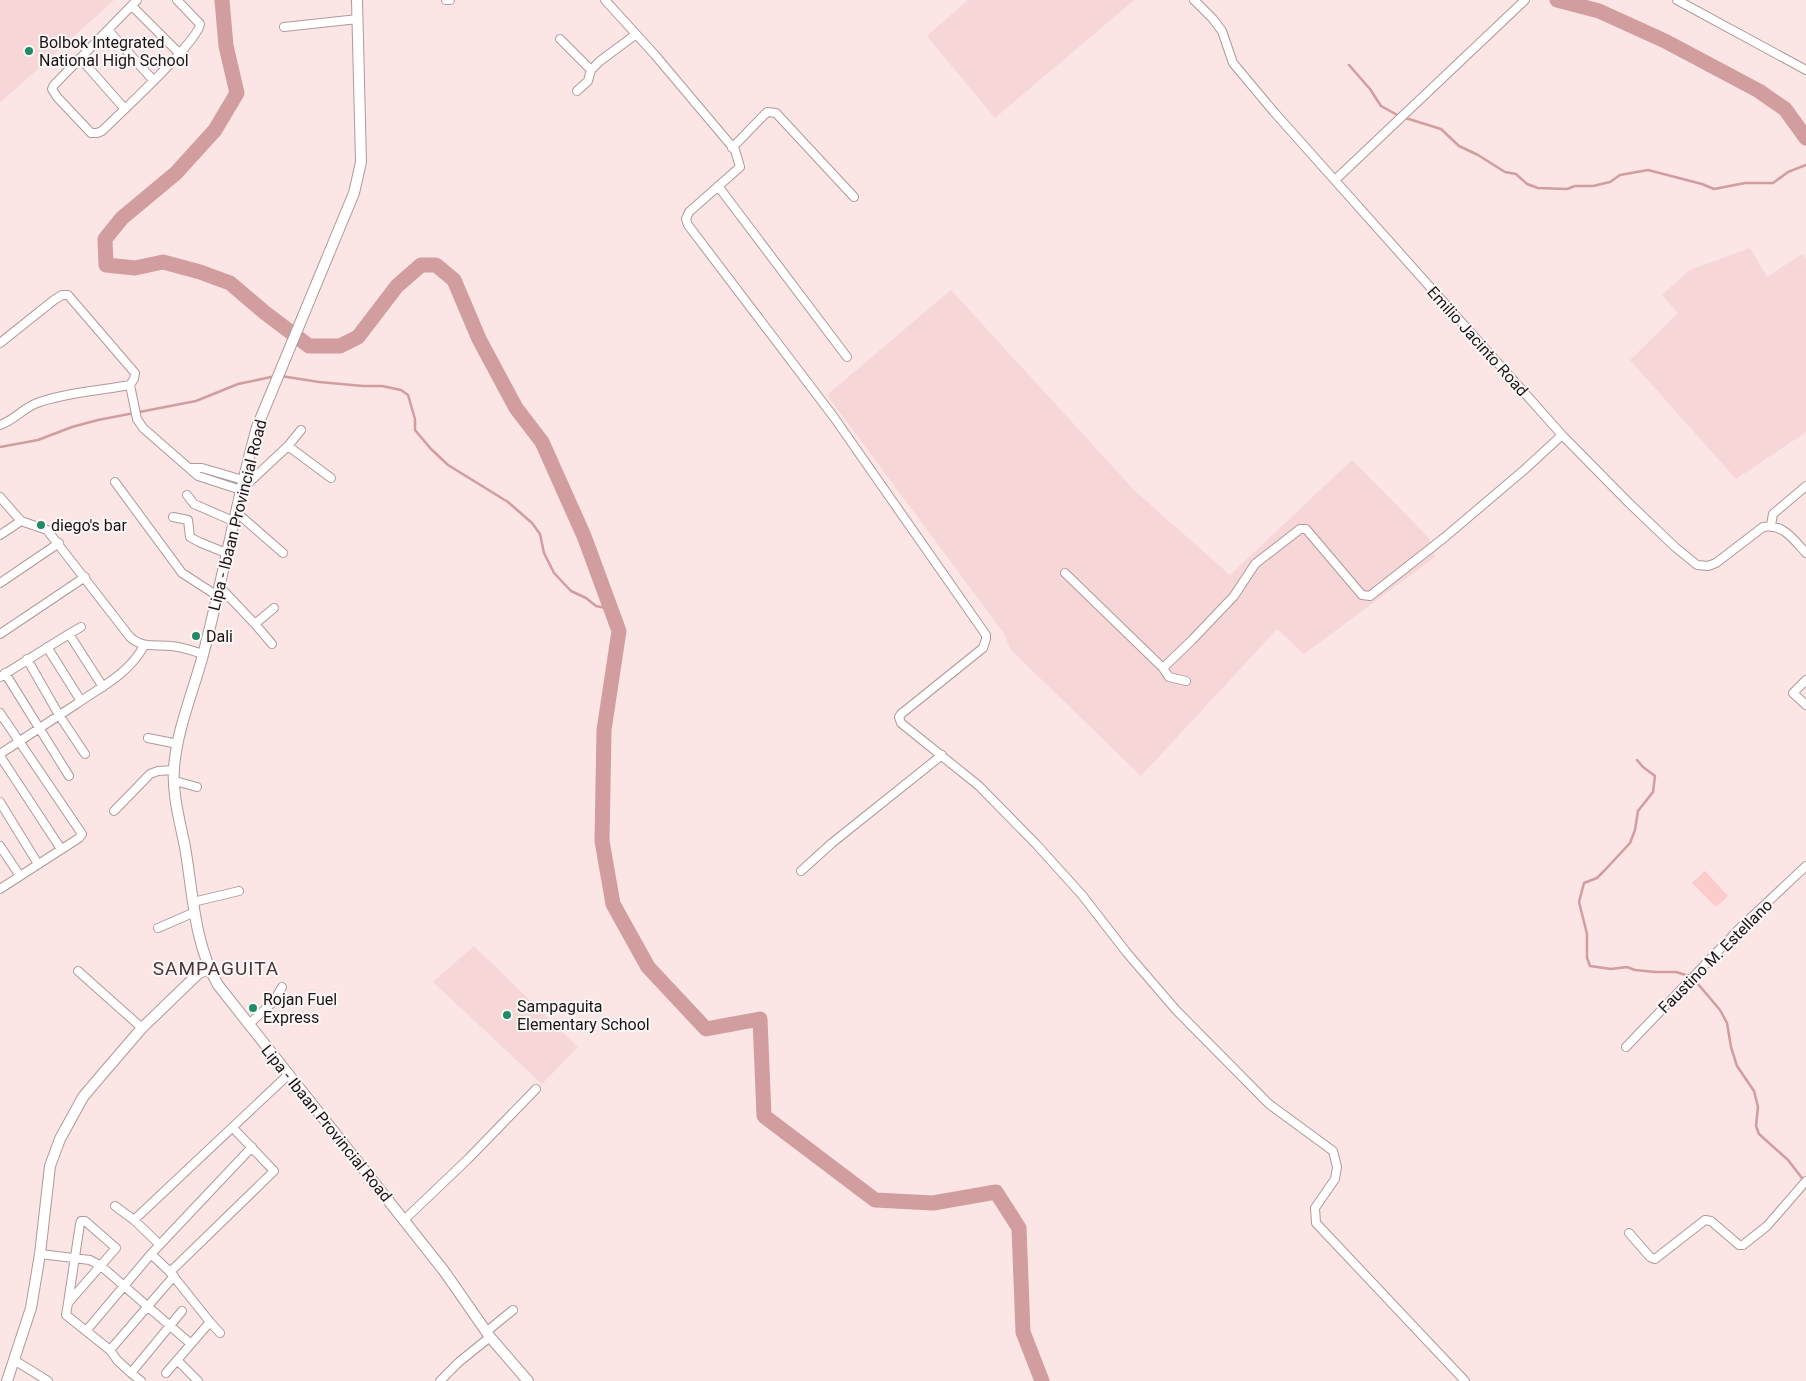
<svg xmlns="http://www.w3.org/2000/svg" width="1806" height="1381" font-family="Roboto,sans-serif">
<rect width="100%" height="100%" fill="#fce5e5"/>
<path fill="#f6d6d7" d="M0,0H114L0,103Z
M968,0H1134L995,118L927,36Z
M1750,248L1767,277L1802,254L1806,259V432L1736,479L1630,360L1678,313L1662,295L1690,270Z
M951,290L1135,491L1230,575L1352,460L1429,538L1435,557L1304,654L1277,629L1141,776L1011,650L1003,632L827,395Z
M474,946L578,1047L542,1084L433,982Z"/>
<path fill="#fccccd" d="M1705,871L1728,896L1716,907L1692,883Z"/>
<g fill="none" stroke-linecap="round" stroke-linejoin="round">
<path stroke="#d19d9f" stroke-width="2.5" d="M1349,65L1370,89L1381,106L1399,116L1441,129L1459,146L1478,155L1505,172L1516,174L1527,184L1538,188L1567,189L1575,186H1593L1610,182L1620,175L1648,170L1702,184L1714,189L1745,183H1773L1788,172L1806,165
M281,376L319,382L363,386H382L401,390L408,395L415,419V430L431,449L448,465L508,502L532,523L540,534L544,553L554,573L571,591L586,598L596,606L611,609
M0,447L38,440L72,427L98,420L196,401L238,384L276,376
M1637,760L1643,767L1655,776L1653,792L1638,811L1635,830L1630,843L1604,871L1597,878L1584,883L1579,902L1587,934V958L1590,966L1611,969L1627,967L1635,970L1655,972H1676L1689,976L1698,984L1720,1010L1727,1023L1731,1047L1737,1066L1754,1091L1758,1107L1756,1126L1759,1134L1788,1160L1802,1178"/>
<path stroke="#d19d9f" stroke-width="15" d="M222,0L226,46L237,93L215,130L176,173L122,218L105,239L106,265L135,268L163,262L200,272L230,283L264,312L309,346H340L358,337L397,286L421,265H436L454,280L479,339L516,408L542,442L584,536L619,631L604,730L602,841L613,904L648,967L706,1029L760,1019L764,1116L875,1200L933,1203L996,1192L1019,1228L1023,1332L1042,1381
M1557,0L1599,11L1665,41L1759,91L1785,109L1806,138"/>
<defs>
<path id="street" d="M137,0L54,85L52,89L57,97L91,133H97L102,131C119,114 198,42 200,24L177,0
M446,0H450
M605,0L655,55L735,150L740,167L689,212L686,219L688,225L833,416L986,635V639L983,648L901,714L899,717L901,723L979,786L1036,844L1082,895L1127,953L1176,1010L1269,1104L1333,1151L1337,1167L1335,1179L1315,1208L1316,1223L1465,1381
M1194,0L1213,19L1222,31L1233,63L1274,112L1562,435L1629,503L1675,547L1697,565L1708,566L1716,563L1763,527C1783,523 1794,540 1806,553
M1677,0L1806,70
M132,6L180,54
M284,27L358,19
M108,30L153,80
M560,39L591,70
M80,58L124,108
M577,91L588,81L591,70L600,61L635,35
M732,148L767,112L776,113L854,197
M1335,180L1525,0
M718,186L847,357
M0,343L54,300L62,295H68L135,373L134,379L130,385C103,390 63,393 37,403C23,408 15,420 0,425
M130,385L137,419L143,428L198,476L241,490L288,446L331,478
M288,446L301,430
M190,468H202L243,480
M115,482L182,573L216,595
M187,495L194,504L233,521
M0,497L21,521L47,530L130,637C143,649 156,644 172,646C182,647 193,651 203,654
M236,512L283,553
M173,517L188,520L190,537L199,542L226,553
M1771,525L1773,514L1806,486
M0,535L21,521
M1065,573L1163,668L1192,640L1234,596L1255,564L1300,529H1306L1362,595L1370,596L1445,537L1524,470L1562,435
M0,583L59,543
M219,586L255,624L272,644
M255,624L274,608
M0,634L85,577
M69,634L81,627
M47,647L81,701
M27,659L59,715L85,754
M1163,668L1169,677L1186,681
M5,673L69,776
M0,677L69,634L103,687
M1806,680L1793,693L1806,705
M0,713L82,834L79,838L0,889
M148,738L178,744
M0,754C26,737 52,720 78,703C104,685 128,674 144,646
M0,756L61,849
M175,781L197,787
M0,802L38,864
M114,811L150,774L158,771L174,770
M0,846L20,876
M801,871L832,843L942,755
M193,902L239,891
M158,928L195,912
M78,971L142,1028
M248,1025L274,1001L282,987
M1626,1047L1741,927L1806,866
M115,1206L134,1220L159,1244
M134,1220L289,1074
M404,1220L468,1159L536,1089
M1629,1233L1650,1257L1655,1259L1705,1220L1711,1221L1739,1245H1743L1767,1226L1806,1181
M40,1254L90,1260L101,1266L191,1344L210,1322L170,1272L151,1254L252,1147
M170,1272L274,1171L233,1128
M174,1276L110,1350L117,1360L131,1373L182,1311
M68,1303L116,1248L85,1221H81L80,1224L68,1303L66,1315L110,1350
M210,1322L220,1333
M86,1331L151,1254
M486,1332L513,1310
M14,1360L48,1381
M177,1360L198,1381
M131,1373L141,1381
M166,1373L191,1344
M440,1381L459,1362L490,1337"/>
<path id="secondary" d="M357,0L361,162L354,193L257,427C236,502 223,579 203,655C193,692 177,729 174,768C172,794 180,822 185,847C193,893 194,944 218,985L444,1271L490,1337L528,1381
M7,1381L31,1308L40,1254L50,1166L60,1139L83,1097L105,1071L142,1028L199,973L209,969"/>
</defs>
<use href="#street" stroke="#af999a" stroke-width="10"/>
<use href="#secondary" stroke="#af999a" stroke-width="12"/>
<use href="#street" stroke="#fff" stroke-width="8"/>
<use href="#secondary" stroke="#fff" stroke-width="10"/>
</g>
<g fill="#1f8b69" stroke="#fcf7f7" stroke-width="2">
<circle cx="29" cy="51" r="5"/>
<circle cx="41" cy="525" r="5"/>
<circle cx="196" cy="636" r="5"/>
<circle cx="253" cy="1008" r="5"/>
<circle cx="507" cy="1015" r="5"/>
</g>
<g text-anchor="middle" stroke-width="4" stroke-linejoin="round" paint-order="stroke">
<g font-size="16" fill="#1b1414" stroke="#fcf7f7" text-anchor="start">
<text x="39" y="48">Bolbok Integrated<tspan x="39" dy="18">National High School</tspan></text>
<text x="51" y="531">diego's bar</text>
<text x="206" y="642">Dali</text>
<text x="263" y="1005">Rojan Fuel<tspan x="263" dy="18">Express</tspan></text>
<text x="517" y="1012">Sampaguita<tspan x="517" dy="18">Elementary School</tspan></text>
</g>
<g font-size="16" fill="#1b1414" stroke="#fcf7f7">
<text transform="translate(1478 341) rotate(48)" y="6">Emilio Jacinto Road</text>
<text transform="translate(237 515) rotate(-76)" y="6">Lipa - Ibaan Provincial Road</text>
<text transform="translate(1715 956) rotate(-45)" y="6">Faustino M. Estellano</text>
<text transform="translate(327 1123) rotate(51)" y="6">Lipa - Ibaan Provincial Road</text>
</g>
<g font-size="19" letter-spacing="1" fill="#493737" stroke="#fcf7f7">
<text x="216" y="975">SAMPAGUITA</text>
</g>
</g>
</svg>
